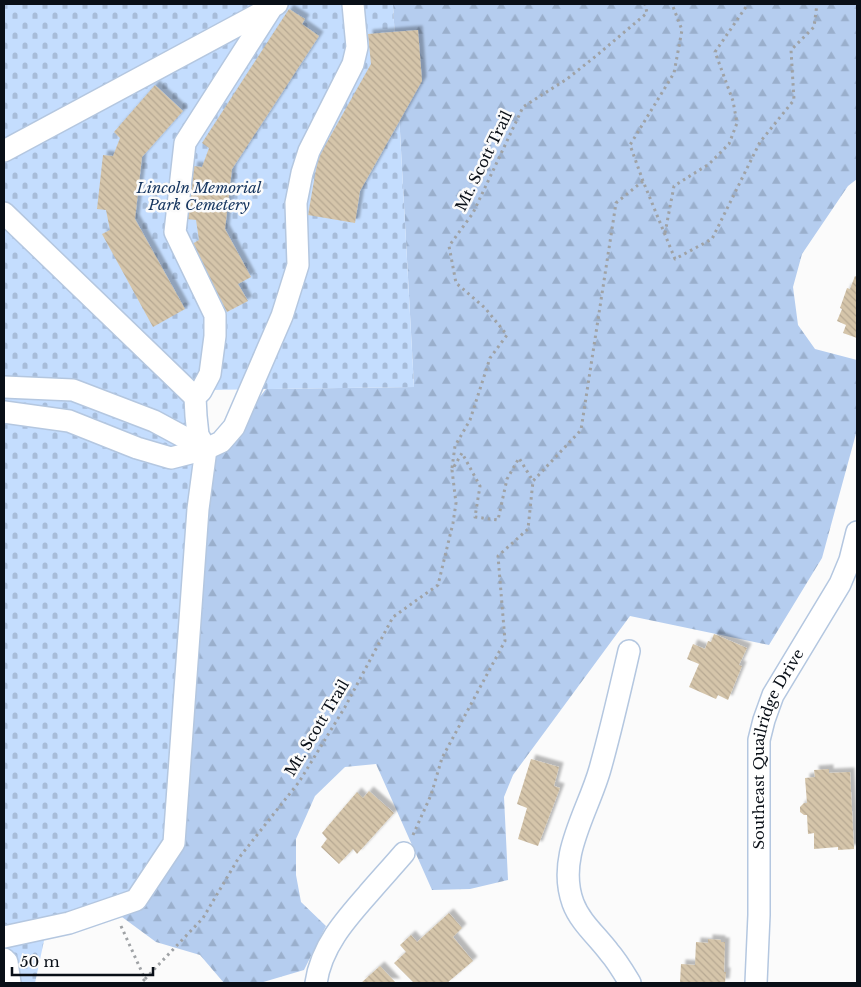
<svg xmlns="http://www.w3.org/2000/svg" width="861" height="987" font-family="'Libre Baskerville',serif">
<defs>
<pattern id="forest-firs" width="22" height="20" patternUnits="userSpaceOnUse" patternTransform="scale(1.25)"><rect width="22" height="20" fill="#b5cdef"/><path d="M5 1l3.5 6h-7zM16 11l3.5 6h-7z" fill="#9aafcc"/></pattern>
<pattern id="cemetery-stones" width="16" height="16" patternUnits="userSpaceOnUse" patternTransform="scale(1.25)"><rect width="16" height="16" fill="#c4ddfe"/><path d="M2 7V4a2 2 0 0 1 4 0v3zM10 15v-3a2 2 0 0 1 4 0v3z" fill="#a7bcd9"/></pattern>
<pattern id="building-back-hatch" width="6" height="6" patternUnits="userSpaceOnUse" patternTransform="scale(1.25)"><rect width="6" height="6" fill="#d5c5aa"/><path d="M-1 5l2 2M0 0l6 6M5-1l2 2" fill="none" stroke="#b6a892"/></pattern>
<filter id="shadow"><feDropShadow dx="4.5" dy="-4.5" stdDeviation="1" flood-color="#0004"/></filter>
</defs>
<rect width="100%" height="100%" fill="#fbfbfb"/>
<path fill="url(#forest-firs)" d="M393,4H857V179L848,186L802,254L793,287L798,325L815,349L857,360V430L822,558L769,645L630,616L513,775L504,797L508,880L470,889L432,890L376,764L345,767L315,796L296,839V875L301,902L326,926L304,970L260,983H224L200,955L156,942L122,917L136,898L212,458L266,389L414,387Z"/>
<path fill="url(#cemetery-stones)" d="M4,4H393L414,387L208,390L201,453L166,860L136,898L45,936L35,983H4Z"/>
<path fill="url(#building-back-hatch)" filter="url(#shadow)" d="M289,9L305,19L302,24L319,36L232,169L225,229L251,277L238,284L248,301L227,312L192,244L199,240L196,220L187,219L193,166L202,167L209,148L202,143Z
M418,30L422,81L360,191L355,223L308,215L318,158L371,64L368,34Z
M155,85L183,111L142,157L135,219L185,309L153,327L102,234L110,230L106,210L97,209L103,155L113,156L120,138L114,132Z
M855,276L857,277V338L843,333L846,325L837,321L842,309L840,308L847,288L850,289Z
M714,634L747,648L739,665L742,666L728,700L718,695L716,699L689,687L699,664L687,659L693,644L705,649L708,641L711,642Z
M531,759L559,767L554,786L560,788L538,846L518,839L527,808L517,804Z
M829,769V773L850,772L854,849L838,850V847L814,849V833L808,834L807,815H804L800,812V807L804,803H807L805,778L815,777L814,770Z
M369,791L394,813L357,854L353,849L339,864L321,847L327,839L322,833L357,792L363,798Z
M449,913L462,928L453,937L473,961L447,983H414L394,963L406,952L400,945L411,935L417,942Z
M708,939L721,940V942H725L724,972H726L725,983H680L681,964L695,965L696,942L708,943Z
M380,966L396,983H361Z"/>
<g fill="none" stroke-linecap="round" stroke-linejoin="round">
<defs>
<g id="minor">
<path d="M277,4L272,7L185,143L175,232L215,315V336L210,374L201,391L195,397L196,416L198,435L206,449L221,442L234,427L282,316L298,265L296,203L302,173L309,151L353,64L357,47L353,4"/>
<path d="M4,151L270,8"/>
<path d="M4,213L195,397"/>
<path d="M4,387L73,390L154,421L206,449"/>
<path d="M4,412L69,421L137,448L171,458L206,449"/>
<path d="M629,651C620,690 611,730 600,769C588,812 556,857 573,903C580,922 597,936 609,952C617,961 624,973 630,983"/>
<path d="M4,937L69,923L136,900L174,843L198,509L206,449"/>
<path d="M4,959L7,962L10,983"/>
<path d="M316,983C321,947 345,920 368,894C380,880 392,867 404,853"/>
<path id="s1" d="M756,983L759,915V740L764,720L773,695L840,584L850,560L857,532"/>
</g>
</defs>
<use href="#minor" stroke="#b4c7e0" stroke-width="24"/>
<path stroke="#9fa2a5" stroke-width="3" stroke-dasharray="2.5 4" stroke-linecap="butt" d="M643,181L630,145L674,73L682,30L672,4
M665,233L674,186L709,164L729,144L737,123L733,101L715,52L748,4
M452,468L455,446L470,420L490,358L507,335L485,308L456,283L449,246L473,213L523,107L567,79L596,56L647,13L645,4
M413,835L431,795L442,758L505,641L498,556L528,529L533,481
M121,926L145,979L141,983
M145,979L203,918L238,859L299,782L345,707L393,617L438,585L453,523L456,503L452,470L462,453L480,486L475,517L498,520L507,479L519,458L533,481L581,430L616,203L643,181L675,259L712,239L760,142L794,100L791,50L814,27L817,4"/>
<use href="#minor" stroke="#fff" stroke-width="21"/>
</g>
<g text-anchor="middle" stroke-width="5" stroke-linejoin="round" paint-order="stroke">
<g font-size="15" fill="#090f17" stroke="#fbfbfb">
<text transform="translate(484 161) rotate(-64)" y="5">Mt. Scott Trail</text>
<text transform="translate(317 728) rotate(-59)" y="5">Mt. Scott Trail</text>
<text dy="5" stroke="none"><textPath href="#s1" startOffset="238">Southeast Quailridge Drive</textPath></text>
</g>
<g font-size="15" font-style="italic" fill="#14345e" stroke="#fbfbfb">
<text x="199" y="193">Lincoln Memorial<tspan x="199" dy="17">Park Cemetery</tspan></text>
</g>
</g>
<rect width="861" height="987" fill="none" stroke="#090f17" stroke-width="10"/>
<path d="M12 967v8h141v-8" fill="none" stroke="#090f17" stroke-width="2.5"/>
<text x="20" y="967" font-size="15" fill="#090f17" stroke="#fbfbfb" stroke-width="4" paint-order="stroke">50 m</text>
</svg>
